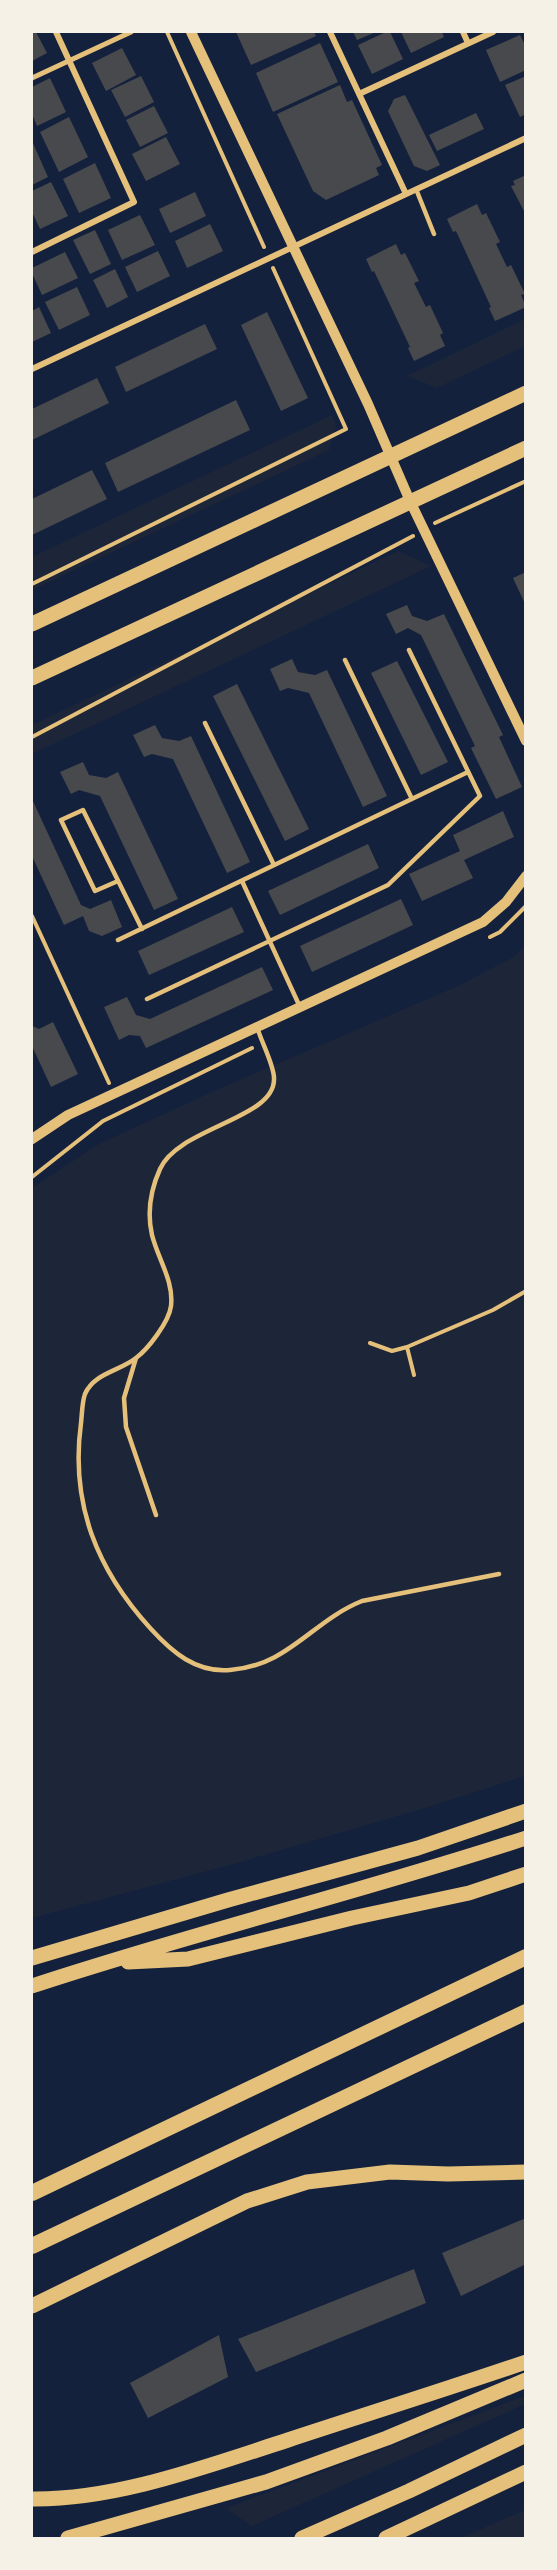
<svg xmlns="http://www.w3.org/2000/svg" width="557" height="2570" font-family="'Noto Serif',serif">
<rect width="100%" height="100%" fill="#14213d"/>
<path fill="#1d2539" d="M525,319V346L437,388L407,376Z
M332,415L336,425L329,450L32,590V557Z
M398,551L431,566L32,754V725Z
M525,946V1776L428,1807L237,1863L32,1918V1188L97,1145L203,1096L460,985L512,958Z
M525,2396V2404L252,2526L226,2508Z
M525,2510V2538H461Z"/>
<path fill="#48494c" d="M32,32H36L47,53L32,61Z
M236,32H314L316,36L251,65Z
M353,32H376L357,40Z
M386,32H390L403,59L372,74L358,45Z
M401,32H442L444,37L411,53Z
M520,35L526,47V70L500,82L486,50Z
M320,43L338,82L273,112L256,73Z
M122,48L136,75L106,91L92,63Z
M141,76L154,102L125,117L111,90Z
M526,76V114L520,117L505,85Z
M50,78L66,112L37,126L32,114V87Z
M340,85L347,102L352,100L382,165L376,168L379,175L326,200L313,191L277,114Z
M405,95L440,165L427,171L414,166L388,111L394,99Z
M154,106L168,133L140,147L126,120Z
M476,113L484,129L437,151L429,135Z
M69,117L88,157L59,172L40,132Z
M166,137L180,164L146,181L132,154Z
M32,141L48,177L32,185Z
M95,163L111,198L79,213L63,179Z
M526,175V215L511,186L515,185L513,181Z
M51,182L68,216L40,229L32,212V191Z
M195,192L206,216L170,233L159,209Z
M477,204L482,215L486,213L500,242L496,244L507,267L511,265L525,294L521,295L526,307L495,321L489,308L491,307L456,231L453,232L447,219Z
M140,215L155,245L122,260L108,230Z
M210,224L223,251L187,268L175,241Z
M95,230L111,264L90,274L73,240Z
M396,244L401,255L405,253L419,281L414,283L426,307L430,305L443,333L440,335L445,346L414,361L408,348L410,347L374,271L372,272L366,259Z
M158,251L170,276L137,292L125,267Z
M65,252L78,278L42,295L32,273V268Z
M115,269L128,297L107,308L93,280Z
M77,287L90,315L59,330L45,302Z
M39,307L51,333L32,342V311Z
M267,312L308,398L281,411L241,325Z
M205,324L217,349L126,392L115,367Z
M97,378L109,403L32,440V409Z
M236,400L250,430L118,492L105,463Z
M92,470L107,499L32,535V499Z
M526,572V606L513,578Z
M407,605L412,616L427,621L444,614L503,735L499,737L522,787L496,799L471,748L475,746L421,635L408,628L396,634L386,614Z
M292,659L298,672L315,675L327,670L387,796L363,807L309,693L288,688L280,691L270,669Z
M397,661L448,762L421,775L371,673Z
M237,684L309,829L285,841L213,696Z
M155,725L162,738L179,741L191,736L250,862L227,873L173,759L152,754L144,757L133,735Z
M83,762L89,775L106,778L118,772L178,899L154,910L100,796L79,790L71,794L60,772Z
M32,799L81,905L90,909L111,900L122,927L102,936L89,931L83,916L64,925L32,856Z
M503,811L514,837L464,860L473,878L422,901L409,874L460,851L453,835Z
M368,844L379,868L280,915L268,891Z
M401,899L413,925L312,972L300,946Z
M232,907L244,932L149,975L138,951Z
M262,967L273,990L146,1048L140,1036L129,1035L119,1040L104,1007L127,997L136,1015L150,1019Z
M53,1022L78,1074L51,1087L32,1046V1026L39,1029Z
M526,2218V2264L461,2296L442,2253Z
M414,2269L426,2303L256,2372L238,2339Z
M219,2335L228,2377L148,2418L130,2383Z"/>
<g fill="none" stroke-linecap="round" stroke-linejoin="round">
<path stroke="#e5c07b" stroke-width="4" d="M167,32L264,247
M435,523L526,481
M32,584L346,429L273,268
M32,737L413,536
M32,916L109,1083
M490,937L500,932L526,906
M32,1177L103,1121L252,1048
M370,1343L392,1351L407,1347L493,1310L526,1291
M407,1347L414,1375"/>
<path stroke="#e5c07b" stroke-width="4.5" d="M416,189L434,234
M345,660L412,799
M205,723L274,865
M118,881L95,891L61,820L83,810L142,929
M242,881L300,1007
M118,940L468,772
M147,999L388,885L480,796L409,650
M257,1027C261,1041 274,1065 274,1078C276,1119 179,1127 160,1169C151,1189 147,1213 152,1235C158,1259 174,1281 171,1306C169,1322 148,1349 136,1358C120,1371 94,1373 85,1394C82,1402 82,1415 81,1423C70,1504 97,1570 151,1629C172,1652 196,1673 230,1670C288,1666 312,1621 362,1601L499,1574
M136,1358L124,1398L126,1427L156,1515"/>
<path stroke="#e5c07b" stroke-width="5" d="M32,78L131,32"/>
<path stroke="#e5c07b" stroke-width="6" d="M330,32L406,194
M463,32L468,43
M359,94L493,32
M32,252L134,202L56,32
M32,369L526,138"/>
<path stroke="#e5c07b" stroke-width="10" d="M191,32L368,404L410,501L526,741
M32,1139L68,1115L483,922L506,902L526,876"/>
<path stroke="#e5c07b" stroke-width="15" d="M32,624L526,393
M32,678L526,448
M32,2306L247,2201L307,2182L390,2172L448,2174L526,2172
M32,2499C117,2500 207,2466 288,2440C367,2414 447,2389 526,2362
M68,2538L266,2482L387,2438L526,2380
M302,2538L409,2491L526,2435
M386,2538L526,2472"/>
<path stroke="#e5c07b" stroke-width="15" d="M32,1958L228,1900L418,1848L526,1811
M128,1962L188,1959L352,1918L469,1893L526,1874
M32,1986C195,1932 362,1892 526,1838"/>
<path stroke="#e5c07b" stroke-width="16" d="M32,2193L526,1957
M32,2246L526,2012"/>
</g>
<rect width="557" height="2570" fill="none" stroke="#f6f1e7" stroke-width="66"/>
</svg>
